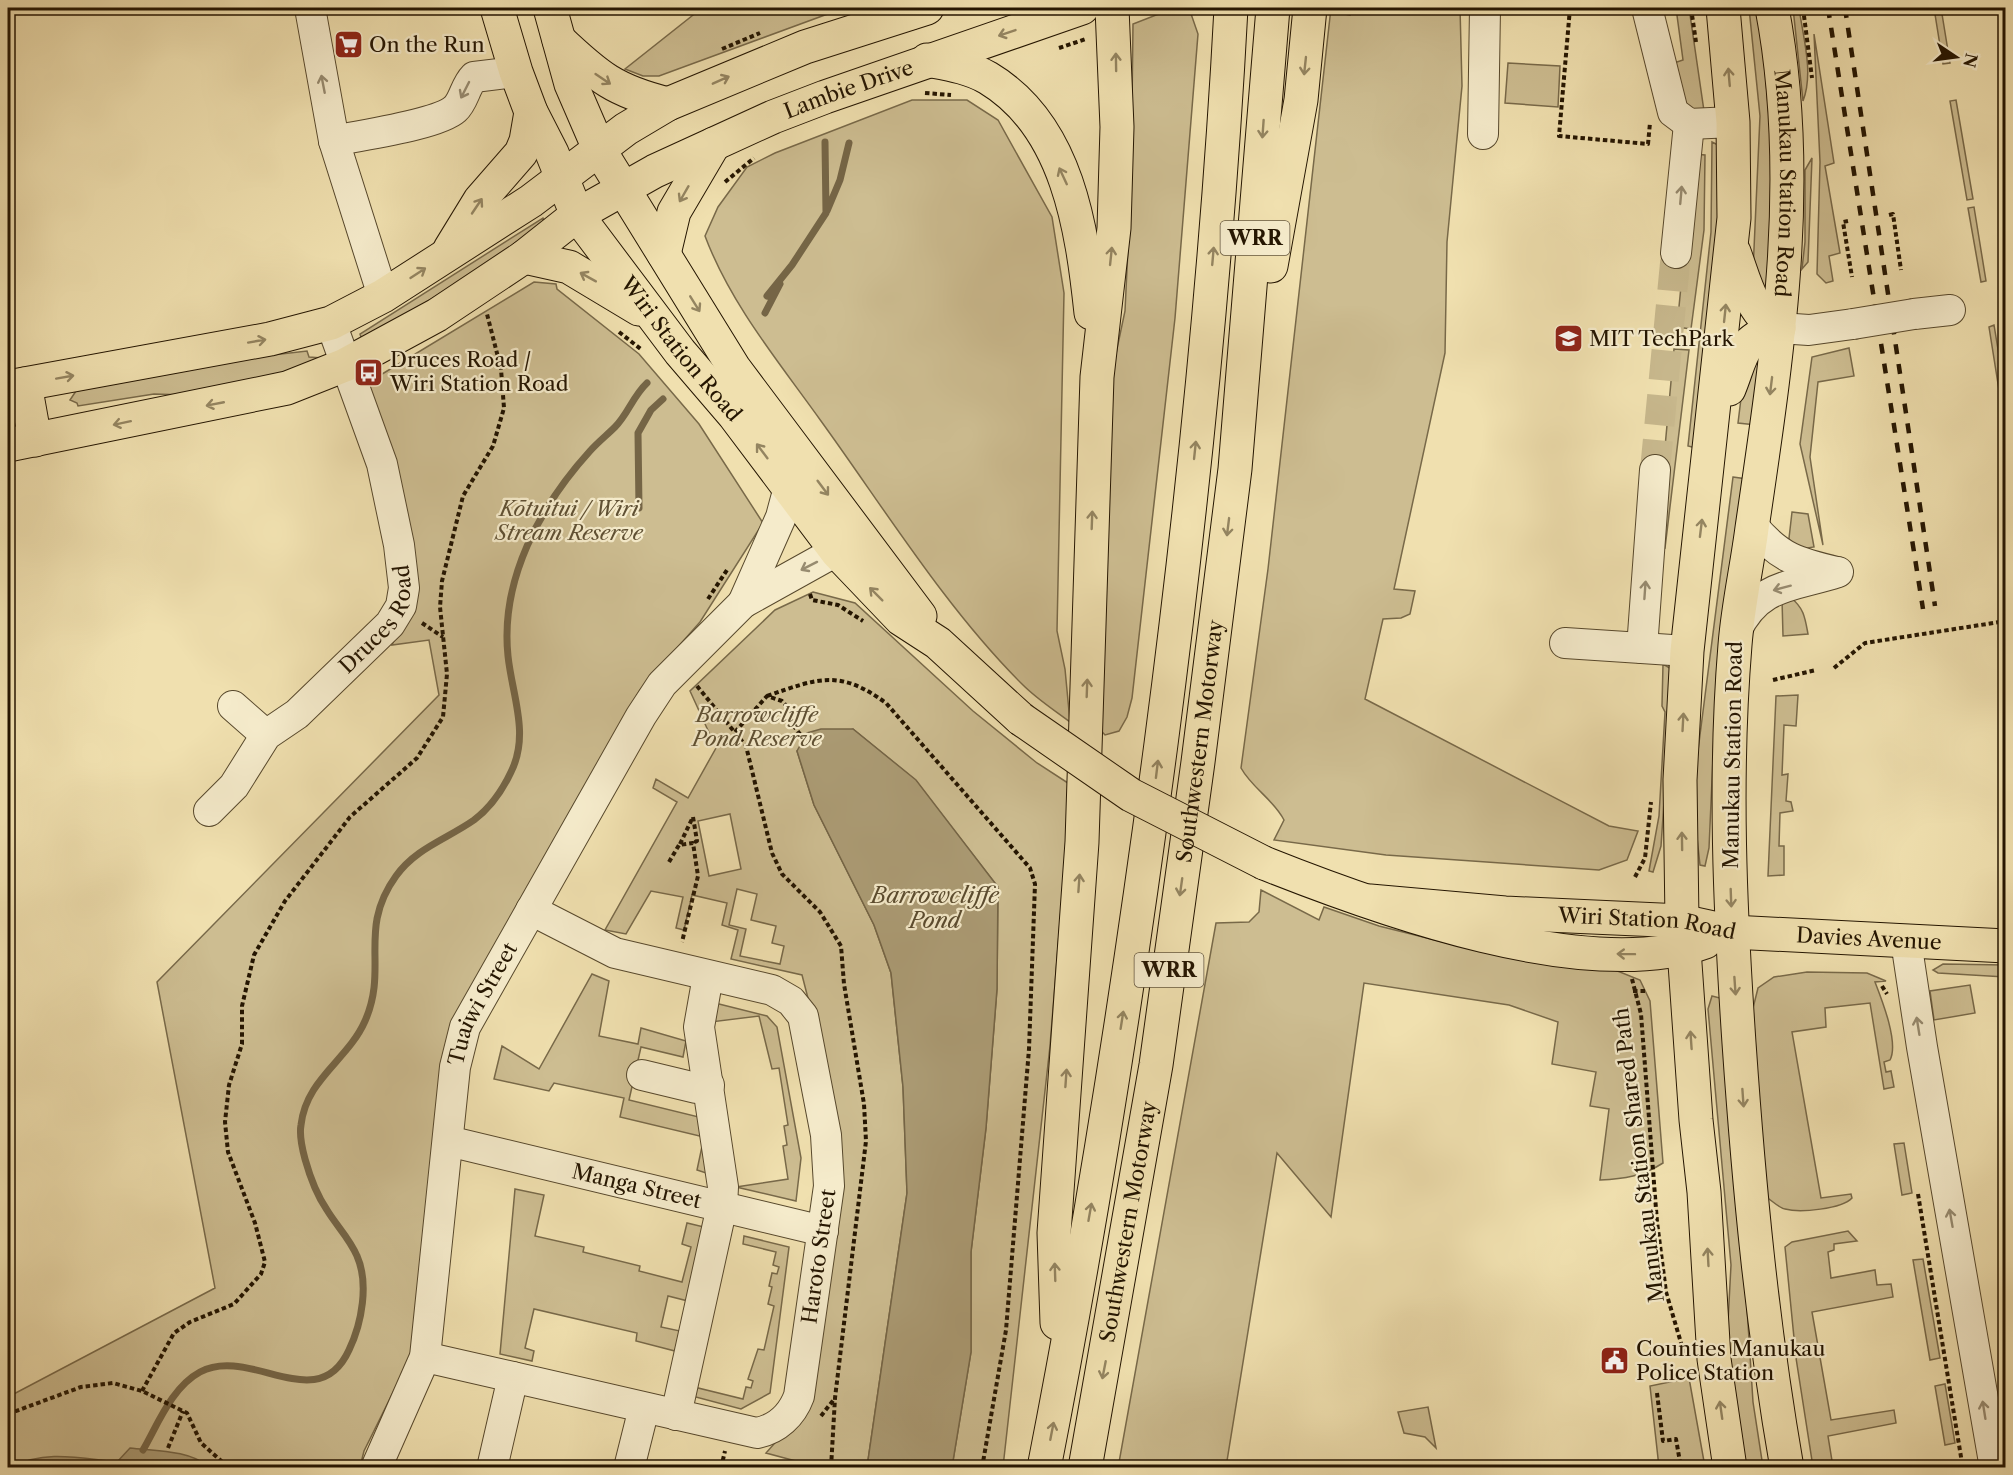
<svg xmlns="http://www.w3.org/2000/svg" width="2013" height="1475" font-family="'Libre Caslon Text',serif">
<rect width="100%" height="100%" fill="#f0e0af"/>
<filter id="stains"><feTurbulence type="fractalNoise" baseFrequency=".00333" numOctaves="4"/><feColorMatrix values="0 0 0 0 .2 0 0 0 0 .09 0 0 0 0 .02 0 0 0 .5 -.17"/></filter>
<radialGradient id="worn" r=".72"><stop offset=".6" stop-color="#630" stop-opacity="0"/><stop offset="1" stop-color="#630" stop-opacity=".3"/></radialGradient>
<path fill="#cdbd91" stroke="#786949" stroke-width="1.5" fill-rule="evenodd" d="M702,8H844L659,76H643L625,69Z
M1174,8H1189L1198,34L1175,318L1132,698L1127,717L1119,731L1105,735L1096,725L1110,382L1125,311L1131,185L1133,24Z
M1331,8H1340L1345,14L1350,15L1351,8H1460L1462,86L1447,242L1445,353L1394,589L1415,591L1410,614L1401,618L1383,619L1365,699L1609,826L1638,831L1627,860L1599,870L1386,855L1274,840L1284,820C1274,800 1252,788 1241,768L1268,569Z
M1676,8H1689L1704,111H1695L1686,103L1671,64L1683,60Z
M1749,8H1760L1774,178L1766,299L1753,271L1760,116Z
M1793,8H1799C1803,37 1814,73 1803,101Z
M1934,8H1941L1950,63L1943,64Z
M1814,34L1834,163L1825,166L1840,253L1829,256L1833,281L1826,283L1817,274L1820,162Z
M1508,63L1560,66L1558,107L1505,103Z
M912,100H967L998,120L1052,217L1064,293L1057,631L1065,669L1070,722C1054,710 1037,699 1023,685C947,610 884,508 821,421C779,362 731,305 705,236L718,207L747,167L775,153Z
M1956,100L1973,199L1967,200L1950,101Z
M1712,142L1718,145L1721,216L1696,448L1688,446L1711,232Z
M1694,154L1705,155L1704,230L1691,329L1677,327Z
M1812,158L1808,262L1802,269L1805,242V170Z
M1974,207L1986,281L1981,282L1968,208Z
M543,218L547,225L363,343L360,334Z
M534,282L556,284L557,289L639,354L699,424L763,523L700,622L640,690L453,1027L418,1342L364,1451L360,1467L8,1468V1397L215,1288L157,982L439,695L429,640L392,645L402,621L364,385Z
M1994,325L2005,392V428L1989,327Z
M1849,348L1854,376L1818,382L1810,457L1823,545L1800,444L1812,357Z
M1674,349L1689,350L1665,548L1656,545Z
M307,351L309,357L321,358L313,370L186,395L154,394L78,406L77,403L70,400L76,391L255,357Z
M1761,354L1756,425L1738,423L1744,374Z
M1733,477L1747,479L1722,617L1717,667L1709,848L1705,866L1700,865L1695,819V774Z
M1792,512L1808,514L1814,547L1801,549L1788,547Z
M813,592L855,603L973,711L1037,763L1071,785L1050,1046L1003,1467H952L971,1352V1252L986,1128L997,989L998,887L915,780L853,729L797,751L814,805L874,925L891,973L903,1087L907,1193L867,1467H818L766,1453L804,1410L833,1227L811,1010L802,975L731,959L738,930L722,925L727,903L692,895L684,930L676,928L683,897L651,891L626,934L605,930L677,802L653,788L656,779L688,798L716,748L690,691L775,610ZM730,814L741,869L709,876L698,821ZM737,889L757,894L751,920L776,926L772,943L784,946L780,964L740,956L746,929L729,925Z
M1791,598C1804,608 1805,618 1808,634L1783,636L1782,599Z
M1663,664L1673,670L1661,846L1653,872L1649,871L1659,816L1665,712L1662,706Z
M1798,695L1796,726L1784,725L1782,775L1788,774L1786,801L1791,802L1793,811L1780,813L1779,846H1784V875L1768,876L1776,696Z
M1261,890L1319,920L1324,907L1379,926L1455,945L1615,970L1640,980L1650,1001L1663,1163C1643,1176 1624,1179 1600,1180L1609,1109L1590,1106L1596,1072L1552,1064L1558,1022L1509,1005L1364,983L1331,1217L1277,1153L1226,1467L1118,1468L1216,923L1249,922L1259,912Z
M1943,964L2005,965V977L1938,973L1933,970Z
M1807,972L1867,973L1886,981L1875,982C1882,1000 1899,1043 1890,1060L1884,1062L1886,1072L1891,1071L1894,1087L1884,1089L1870,1003L1825,1008L1826,1027L1792,1032L1821,1198L1851,1194L1852,1198C1842,1209 1800,1213 1785,1209C1779,1208 1771,1200 1765,1196L1753,1008L1758,988L1774,977Z
M592,974L609,981L599,1036L638,1044L641,1028L686,1041L683,1057L641,1047L629,1100L703,1118L712,1175L697,1170L704,1137L620,1117L624,1098L554,1083L549,1091L494,1079L502,1046L539,1069Z
M1970,985L1975,1013L1934,1020L1930,991Z
M1712,996L1720,998L1743,1245L1753,1402L1763,1467H1746L1727,1341L1731,1265L1708,1009Z
M715,1003L767,1016L777,1027L801,1158L796,1201L736,1187L788,1179L783,1146L787,1145L784,1126L788,1125L779,1068L772,1069L759,1016L711,1022Z
M1904,1143L1912,1193L1902,1195L1894,1144Z
M515,1189L544,1195L535,1236L584,1247L583,1252L640,1266L639,1271L682,1282L691,1247L682,1244L687,1223L704,1227L688,1301L668,1296L661,1327L680,1331L675,1351L636,1341L637,1333L534,1309L525,1348L534,1351L532,1361L500,1354Z
M1848,1231L1857,1241L1834,1244V1250L1828,1252L1831,1278L1875,1270L1877,1285L1891,1284L1893,1297L1812,1312L1831,1420L1894,1410L1896,1423L1828,1436L1833,1467H1813L1796,1358L1785,1247L1792,1242Z
M744,1236L789,1247L770,1393L741,1409L692,1396L694,1387L743,1399L746,1387L751,1388L753,1381L748,1379L758,1349L764,1350L774,1306L768,1304L772,1287L769,1286L772,1273L777,1274L779,1267L773,1265L776,1252L743,1244Z
M1923,1259L1940,1358L1930,1360L1913,1260Z
M1689,1378L1705,1467H1659L1650,1386Z
M1945,1384L1955,1443L1945,1445L1935,1386Z
M1428,1407L1436,1448L1425,1437L1404,1433L1398,1412Z"/>
<path fill="#ab9b74" stroke="#756546" stroke-width="1.5" d="M821,729H853L916,780L998,887L997,989L986,1128L971,1252V1352L952,1467H867L907,1193L903,1087L891,973L874,925L814,805L797,751L807,733Z
M130,1448C155,1451 190,1450 209,1467H14C43,1449 84,1459 117,1462Z"/>
<g fill="none" stroke-linecap="round" stroke-linejoin="round">
<path stroke="#756546" stroke-width="7" d="M827,211L840,180L849,143
M767,296L792,265L826,213L825,142
M765,313L780,284
M639,508L638,433L651,410L663,399
M143,1450C158,1424 172,1387 200,1372C250,1345 318,1418 349,1350C362,1323 369,1283 357,1256C350,1239 336,1225 327,1210C316,1194 310,1177 305,1159C302,1148 299,1136 301,1125C306,1079 348,1060 365,1021C389,967 357,930 396,876C416,848 447,839 474,820C490,808 503,789 511,772C530,734 512,695 508,656C500,580 540,506 590,451C598,442 607,435 615,427C628,414 633,396 647,383"/>
<path stroke="#c7b78c" stroke-width="30" stroke-dasharray="30 15" stroke-linecap="butt" d="M1655,470L1676,253"/>
<defs>
<g id="minor">
<path d="M310,8L334,141L383,296"/>
<path d="M1647,8L1673,112L1689,124L1733,122"/>
<path d="M1483,134L1485,8"/>
<path d="M334,141C361,135 437,125 455,109C464,101 465,86 474,77L516,72"/>
<path d="M1676,253L1689,124"/>
<path d="M1914,314L1950,310"/>
<path d="M1779,328L1809,330L1853,324"/>
<path d="M1753,526C1779,558 1798,563 1837,572"/>
<path d="M743,603L781,517L789,487"/>
<path d="M1736,631C1759,583 1793,587 1838,572"/>
<path d="M1565,643L1687,651"/>
<path d="M1642,648L1655,470"/>
<path d="M233,706L266,735"/>
<path id="s1" d="M209,811L234,786L266,735L297,714L390,624L401,606L404,588L399,545L382,464L331,323"/>
<path d="M1906,941L1922,1047L1995,1468"/>
<path d="M642,1075L696,1088L709,1085"/>
<path id="s2" d="M448,1141L823,1231"/>
<path id="s3" d="M425,1357L757,1433C777,1429 792,1415 799,1396L829,1186L826,1135L803,1016L791,1001L772,990L615,953L531,910"/>
<path d="M676,1415L722,1206L723,1187L699,1027L708,976"/>
<path id="s4" d="M376,1468L425,1357L455,1067L465,1027L641,716L662,684L743,603L858,539"/>
<path d="M492,1468L513,1377"/>
<path d="M629,1468L644,1408"/>
</g>
<g id="major">
<path id="s5" d="M497,8L516,72L531,112L552,153L577,215L680,352L734,415L837,552L901,619L938,643L1021,719"/>
<path d="M550,8L571,84L600,151L734,368L920,616"/>
<path d="M1723,8L1733,122L1734,218L1687,651L1680,780L1682,921L1696,1120L1704,1192L1714,1359L1730,1468"/>
<path id="s6" d="M1772,8C1805,180 1777,357 1752,528C1747,567 1738,606 1735,645C1724,778 1730,910 1739,1043C1749,1187 1762,1325 1787,1468"/>
<path d="M559,40C598,77 615,91 668,104"/>
<path d="M450,249L480,200L521,153L526,141L531,112"/>
<path d="M1734,252C1744,278 1751,315 1779,328"/>
<path d="M664,254L674,212L714,144"/>
<path d="M524,257L569,267L639,309"/>
<path d="M25,384L35,440"/>
<path d="M8,387L270,339L331,323L383,296L531,201L626,129L668,104L805,47L927,8"/>
<path d="M1729,389C1743,355 1739,340 1779,328"/>
<path id="s7" d="M8,445L287,388L345,365L437,315L524,257L577,215L655,171L773,117L825,97L1082,8"/>
<path d="M1264,863C1377,908 1587,985 1705,942"/>
<path id="s8" d="M1370,901L1505,913L1682,921L1732,932L2006,946"/>
</g>
<g id="highway">
<path d="M910,13L920,8"/>
<path d="M927,60C948,64 969,67 988,78C1068,126 1082,229 1091,313"/>
<path d="M1271,266L1301,100L1310,8"/>
<path d="M1057,1323L1054,1233L1082,842L1097,377L1114,228L1117,127L1112,8"/>
<path d="M1044,1468C1091,1228 1129,986 1161,744C1193,500 1218,254 1231,8"/>
<path id="s9" d="M1085,1468L1156,1065L1198,762L1235,469L1273,8"/>
</g>
</defs>
<use href="#minor" stroke="#57482c" stroke-width="32"/>
<use href="#major" stroke="#241501" stroke-width="35"/>
<use href="#highway" stroke="#241501" stroke-width="35"/>
<path stroke="#241501" stroke-width="4" stroke-dasharray="4.5 3" stroke-linecap="butt" d="M1570,8L1559,136L1648,144L1650,123
M1691,8L1696,42
M1803,8L1812,78
M2001,8L2006,36
M1138,12L1147,8
M1059,48L1086,39
M722,49L760,33
M925,93L951,95
M725,182L754,158
M1889,215L1893,214L1901,270
M1848,221L1843,222L1852,277
M619,332L642,350
M810,594L812,600L838,605L863,621
M708,599L727,570
M422,623L443,637
M1834,668L1865,643L2006,621
M1773,680L1816,670
M697,686L746,746L772,853L782,874L820,912L841,946L844,984L864,1104L866,1141L835,1398L831,1468
M767,696C819,678 839,669 886,703L1030,868L1035,884L1029,1049L1006,1330L982,1468
M735,732L767,696L782,701L799,720L793,725L806,742
M680,844L693,817L697,841L693,843
M669,862L679,845L693,843L698,876L682,942
M1635,877L1645,858L1651,802
M1632,979L1641,1014L1657,1222L1666,1292L1684,1353
M1882,986L1887,994
M1633,991H1645
M1918,1194L1962,1463
M142,1391L174,1333L190,1322L234,1304L261,1274L265,1262L255,1223L228,1152L225,1122L229,1085L242,1044V1006L254,955L285,901L350,817L417,758L443,717L447,674L440,607L442,581L463,496L493,446L504,408L501,369L487,314
M1657,1393L1663,1441L1676,1439L1681,1468
M8,1414L81,1387L113,1383L142,1391L187,1413L201,1443L229,1468
M821,1416L835,1398
M168,1448L183,1411
M721,1468L725,1451"/>
<use href="#minor" stroke="#f5ebcb" stroke-width="30"/>
<use href="#major" stroke="#f0e0af" stroke-width="33"/>
<use href="#highway" stroke="#f0e0af" stroke-width="33"/>
<path stroke="#241501" stroke-width="4.5" stroke-dasharray="10 10" stroke-linecap="butt" d="M1828,8L1923,609
M1845,8L1935,606"/>
<defs>
<path id="minor-bridge" d="M1853,324L1914,314"/>
<path id="major-bridge" d="M1021,719L1131,795L1264,863"/>
</defs>
<use href="#minor-bridge" stroke="#57482c" stroke-width="32" stroke-linecap="butt"/>
<use href="#major-bridge" stroke="#241501" stroke-width="35" stroke-linecap="butt"/>
<use href="#minor-bridge" stroke="#f5ebcb" stroke-width="30"/>
<use href="#major-bridge" stroke="#f0e0af" stroke-width="33"/>
</g>
<defs><path id="oneway-shaft" d="M-6 0H5M1.5-3L5.5 0L1.5 3" fill="none" stroke-width="1.6" stroke-linecap="round" stroke-linejoin="round" transform="scale(1.5)"/></defs>
<g stroke="#948561">
<use href="#oneway-shaft" transform="translate(1007 33) rotate(161)"/>
<use href="#oneway-shaft" transform="translate(1116 62) rotate(-91)"/>
<use href="#oneway-shaft" transform="translate(1305 66) rotate(96)"/>
<use href="#oneway-shaft" transform="translate(1729 77) rotate(-95)"/>
<use href="#oneway-shaft" transform="translate(603 79) rotate(34)"/>
<use href="#oneway-shaft" transform="translate(721 80) rotate(-24)"/>
<use href="#oneway-shaft" transform="translate(1263 129) rotate(94)"/>
<use href="#oneway-shaft" transform="translate(1063 176) rotate(-115)"/>
<use href="#oneway-shaft" transform="translate(684 194) rotate(120)"/>
<use href="#oneway-shaft" transform="translate(477 206) rotate(-56)"/>
<use href="#oneway-shaft" transform="translate(1111 256) rotate(-84)"/>
<use href="#oneway-shaft" transform="translate(1213 256) rotate(-85)"/>
<use href="#oneway-shaft" transform="translate(418 273) rotate(-33)"/>
<use href="#oneway-shaft" transform="translate(588 277) rotate(-151)"/>
<use href="#oneway-shaft" transform="translate(695 304) rotate(58)"/>
<use href="#oneway-shaft" transform="translate(1725 313) rotate(-84)"/>
<use href="#oneway-shaft" transform="translate(257 341) rotate(-10)"/>
<use href="#oneway-shaft" transform="translate(65 377) rotate(-10)"/>
<use href="#oneway-shaft" transform="translate(1771 386) rotate(97)"/>
<use href="#oneway-shaft" transform="translate(215 404) rotate(169)"/>
<use href="#oneway-shaft" transform="translate(122 423) rotate(168)"/>
<use href="#oneway-shaft" transform="translate(1195 450) rotate(-84)"/>
<use href="#oneway-shaft" transform="translate(762 451) rotate(-127)"/>
<use href="#oneway-shaft" transform="translate(823 488) rotate(53)"/>
<use href="#oneway-shaft" transform="translate(1092 520) rotate(-88)"/>
<use href="#oneway-shaft" transform="translate(1228 527) rotate(97)"/>
<use href="#oneway-shaft" transform="translate(1701 528) rotate(-83)"/>
<use href="#oneway-shaft" transform="translate(876 594) rotate(-135)"/>
<use href="#oneway-shaft" transform="translate(1087 688) rotate(-88)"/>
<use href="#oneway-shaft" transform="translate(1683 722) rotate(-87)"/>
<use href="#oneway-shaft" transform="translate(1157 769) rotate(-83)"/>
<use href="#oneway-shaft" transform="translate(1682 841) rotate(-91)"/>
<use href="#oneway-shaft" transform="translate(1079 883) rotate(-86)"/>
<use href="#oneway-shaft" transform="translate(1181 887) rotate(98)"/>
<use href="#oneway-shaft" transform="translate(1731 898) rotate(88)"/>
<use href="#oneway-shaft" transform="translate(1626 954) rotate(-179)"/>
<use href="#oneway-shaft" transform="translate(1735 986) rotate(86)"/>
<use href="#oneway-shaft" transform="translate(1122 1020) rotate(-81)"/>
<use href="#oneway-shaft" transform="translate(1691 1040) rotate(-94)"/>
<use href="#oneway-shaft" transform="translate(1066 1078) rotate(-86)"/>
<use href="#oneway-shaft" transform="translate(1743 1098) rotate(86)"/>
<use href="#oneway-shaft" transform="translate(1090 1212) rotate(-80)"/>
<use href="#oneway-shaft" transform="translate(1708 1257) rotate(-93)"/>
<use href="#oneway-shaft" transform="translate(1055 1272) rotate(-92)"/>
<use href="#oneway-shaft" transform="translate(1104 1370) rotate(101)"/>
<use href="#oneway-shaft" transform="translate(1721 1410) rotate(-98)"/>
<use href="#oneway-shaft" transform="translate(1052 1431) rotate(-79)"/>
</g>
<g stroke="#978b70">
<use href="#oneway-shaft" transform="translate(323 84) rotate(-101)"/>
<use href="#oneway-shaft" transform="translate(465 90) rotate(117)"/>
<use href="#oneway-shaft" transform="translate(1681 195) rotate(-85)"/>
<use href="#oneway-shaft" transform="translate(809 566) rotate(153)"/>
<use href="#oneway-shaft" transform="translate(1782 588) rotate(165)"/>
<use href="#oneway-shaft" transform="translate(1645 590) rotate(-86)"/>
<use href="#oneway-shaft" transform="translate(1918 1026) rotate(-99)"/>
<use href="#oneway-shaft" transform="translate(1951 1218) rotate(-100)"/>
<use href="#oneway-shaft" transform="translate(1984 1410) rotate(-99)"/>
</g>
<defs>
<symbol id="supermarket-square" viewBox="-11 -11 22 22"><rect x="-9" y="-9" width="18" height="18" rx="4" fill="#8f2418" stroke="#f5ebcb"/><path d="M-6-5.5h2.5l.6 2H6L4.5 2H-2.5L-4.4-4H-6ZM-1.5 3.2a1.3 1.3 0 1 0 .1 0ZM3 3.2a1.3 1.3 0 1 0 .1 0Z" fill="#fff"/></symbol>
<symbol id="university-square" viewBox="-11 -11 22 22"><rect x="-9" y="-9" width="18" height="18" rx="4" fill="#8f2418" stroke="#f5ebcb"/><path d="M0-5L7-2L0 1L-7-2ZM-4 1L0 2.5L4 1V4Q0 6-4 4Z" fill="#fff"/></symbol>
<symbol id="bus-square" viewBox="-11 -11 22 22"><rect x="-9" y="-9" width="18" height="18" rx="4" fill="#8f2418" stroke="#f5ebcb"/><path d="M-5-6H5V4H4V6H2V4H-2V6H-4V4H-5ZM-3.5-4V0h7V-4ZM-3.5 1.2v1.5H-2V1.2ZM2 1.2v1.5H3.5V1.2Z" fill="#fff"/></symbol>
<symbol id="civic-square" viewBox="-11 -11 22 22"><rect x="-9" y="-9" width="18" height="18" rx="4" fill="#8f2418" stroke="#f5ebcb"/><path d="M-.6-6.5H3V-4.5H.6V-3L4-1V1h2V6H-6V1h2V-1L-.6-3ZM-1.2 2.5V6h2.4V2.5Z" fill="#fff"/></symbol>
</defs>
<g fill-rule="evenodd">
<use href="#supermarket-square" x="332" y="28" width="33" height="33"/>
<use href="#university-square" x="1552" y="322" width="33" height="33"/>
<use href="#bus-square" x="352" y="356" width="33" height="33"/>
<use href="#civic-square" x="1598" y="1344" width="33" height="33"/>
</g>
<g text-anchor="middle" stroke-width="4.5" stroke-linejoin="round" paint-order="stroke">
<g fill="#f5ebcb" stroke="#63553e" stroke-width="1.5">
<rect x="1220.5" y="221" width="69" height="34" rx="4.5"/>
<rect x="1134.5" y="953" width="69" height="34" rx="4.5"/>
</g>
<g font-size="20" font-weight="bold" fill="#241501">
<text x="1255" y="245">WRR</text>
<text x="1169" y="977">WRR</text>
</g>
<g font-size="21" fill="#241501" stroke="#f5ebcb" text-anchor="start">
<text x="369" y="52">On the Run</text>
<text x="1589" y="346">MIT TechPark</text>
<text x="390" y="367">Druces Road /<tspan x="390" dy="24">Wiri Station Road</tspan></text>
<text x="1636" y="1356">Counties Manukau<tspan x="1636" dy="24">Police Station</tspan></text>
</g>
<g font-size="21" fill="#241501" stroke="#f5ebcb">
<text dy="7" stroke="none"><textPath href="#s7" startOffset="924">Lambie Drive</textPath></text>
<text dy="7" stroke="none"><textPath href="#s6" startOffset="176">Manukau Station Road</textPath></text>
<text dy="7" stroke="none"><textPath href="#s5" startOffset="392">Wiri Station Road</textPath></text>
<text dy="7" stroke="none"><textPath href="#s1" startOffset="261">Druces Road</textPath></text>
<text dy="7" stroke="none"><textPath href="#s9" startOffset="736">Southwestern Motorway</textPath></text>
<text transform="translate(1733 755) rotate(-89)" y="7">Manukau Station Road</text>
<text dy="7" stroke="none"><textPath href="#s8" startOffset="278">Wiri Station Road</textPath></text>
<text dy="7" stroke="none"><textPath href="#s8" startOffset="501">Davies Avenue</textPath></text>
<text dy="7" stroke="none"><textPath href="#s4" startOffset="482">Tuaiwi Street</textPath></text>
<text transform="translate(1639 1155) rotate(-97)" y="7">Manukau Station Shared Path</text>
<text dy="7" stroke="none"><textPath href="#s2" startOffset="194">Manga Street</textPath></text>
<text dy="7" stroke="none"><textPath href="#s9" startOffset="250">Southwestern Motorway</textPath></text>
<text dy="7" stroke="none"><textPath href="#s3" startOffset="540">Haroto Street</textPath></text>
</g>
<g font-size="21" font-style="italic" fill="#5f5033" stroke="#f5ebcb">
<text x="569" y="516">Kōtuitui / Wiri<tspan x="569" dy="24">Stream Reserve</tspan></text>
<text x="757" y="722">Barrowcliffe<tspan x="757" dy="24">Pond Reserve</tspan></text>
</g>
<g font-size="22" font-style="italic" fill="#5a4b2f" stroke="#f5ebcb">
<text x="935" y="903">Barrowcliffe<tspan x="935" dy="25">Pond</tspan></text>
</g>
</g>
<rect width="2013" height="1475" fill="none" stroke="#f0e0af" stroke-width="30"/>
<rect x="9" y="9" width="1995" height="1457" fill="none" stroke="#241501" stroke-width="3"/>
<rect x="15" y="15" width="1983" height="1445" fill="none" stroke="#241501" stroke-width="1.5"/>
<g transform="translate(1956 57) rotate(103)" stroke="#f5ebcb" stroke-width="4.5" paint-order="stroke">
<path d="M0-4.5L10 22L0 15L-10 22Z" fill="#241501"/>
<text y="-9" font-size="16" font-weight="bold" text-anchor="middle" fill="#241501">N</text>
</g>
<rect width="100%" height="100%" filter="url(#stains)"/>
<rect width="100%" height="100%" fill="url(#worn)"/>
</svg>
